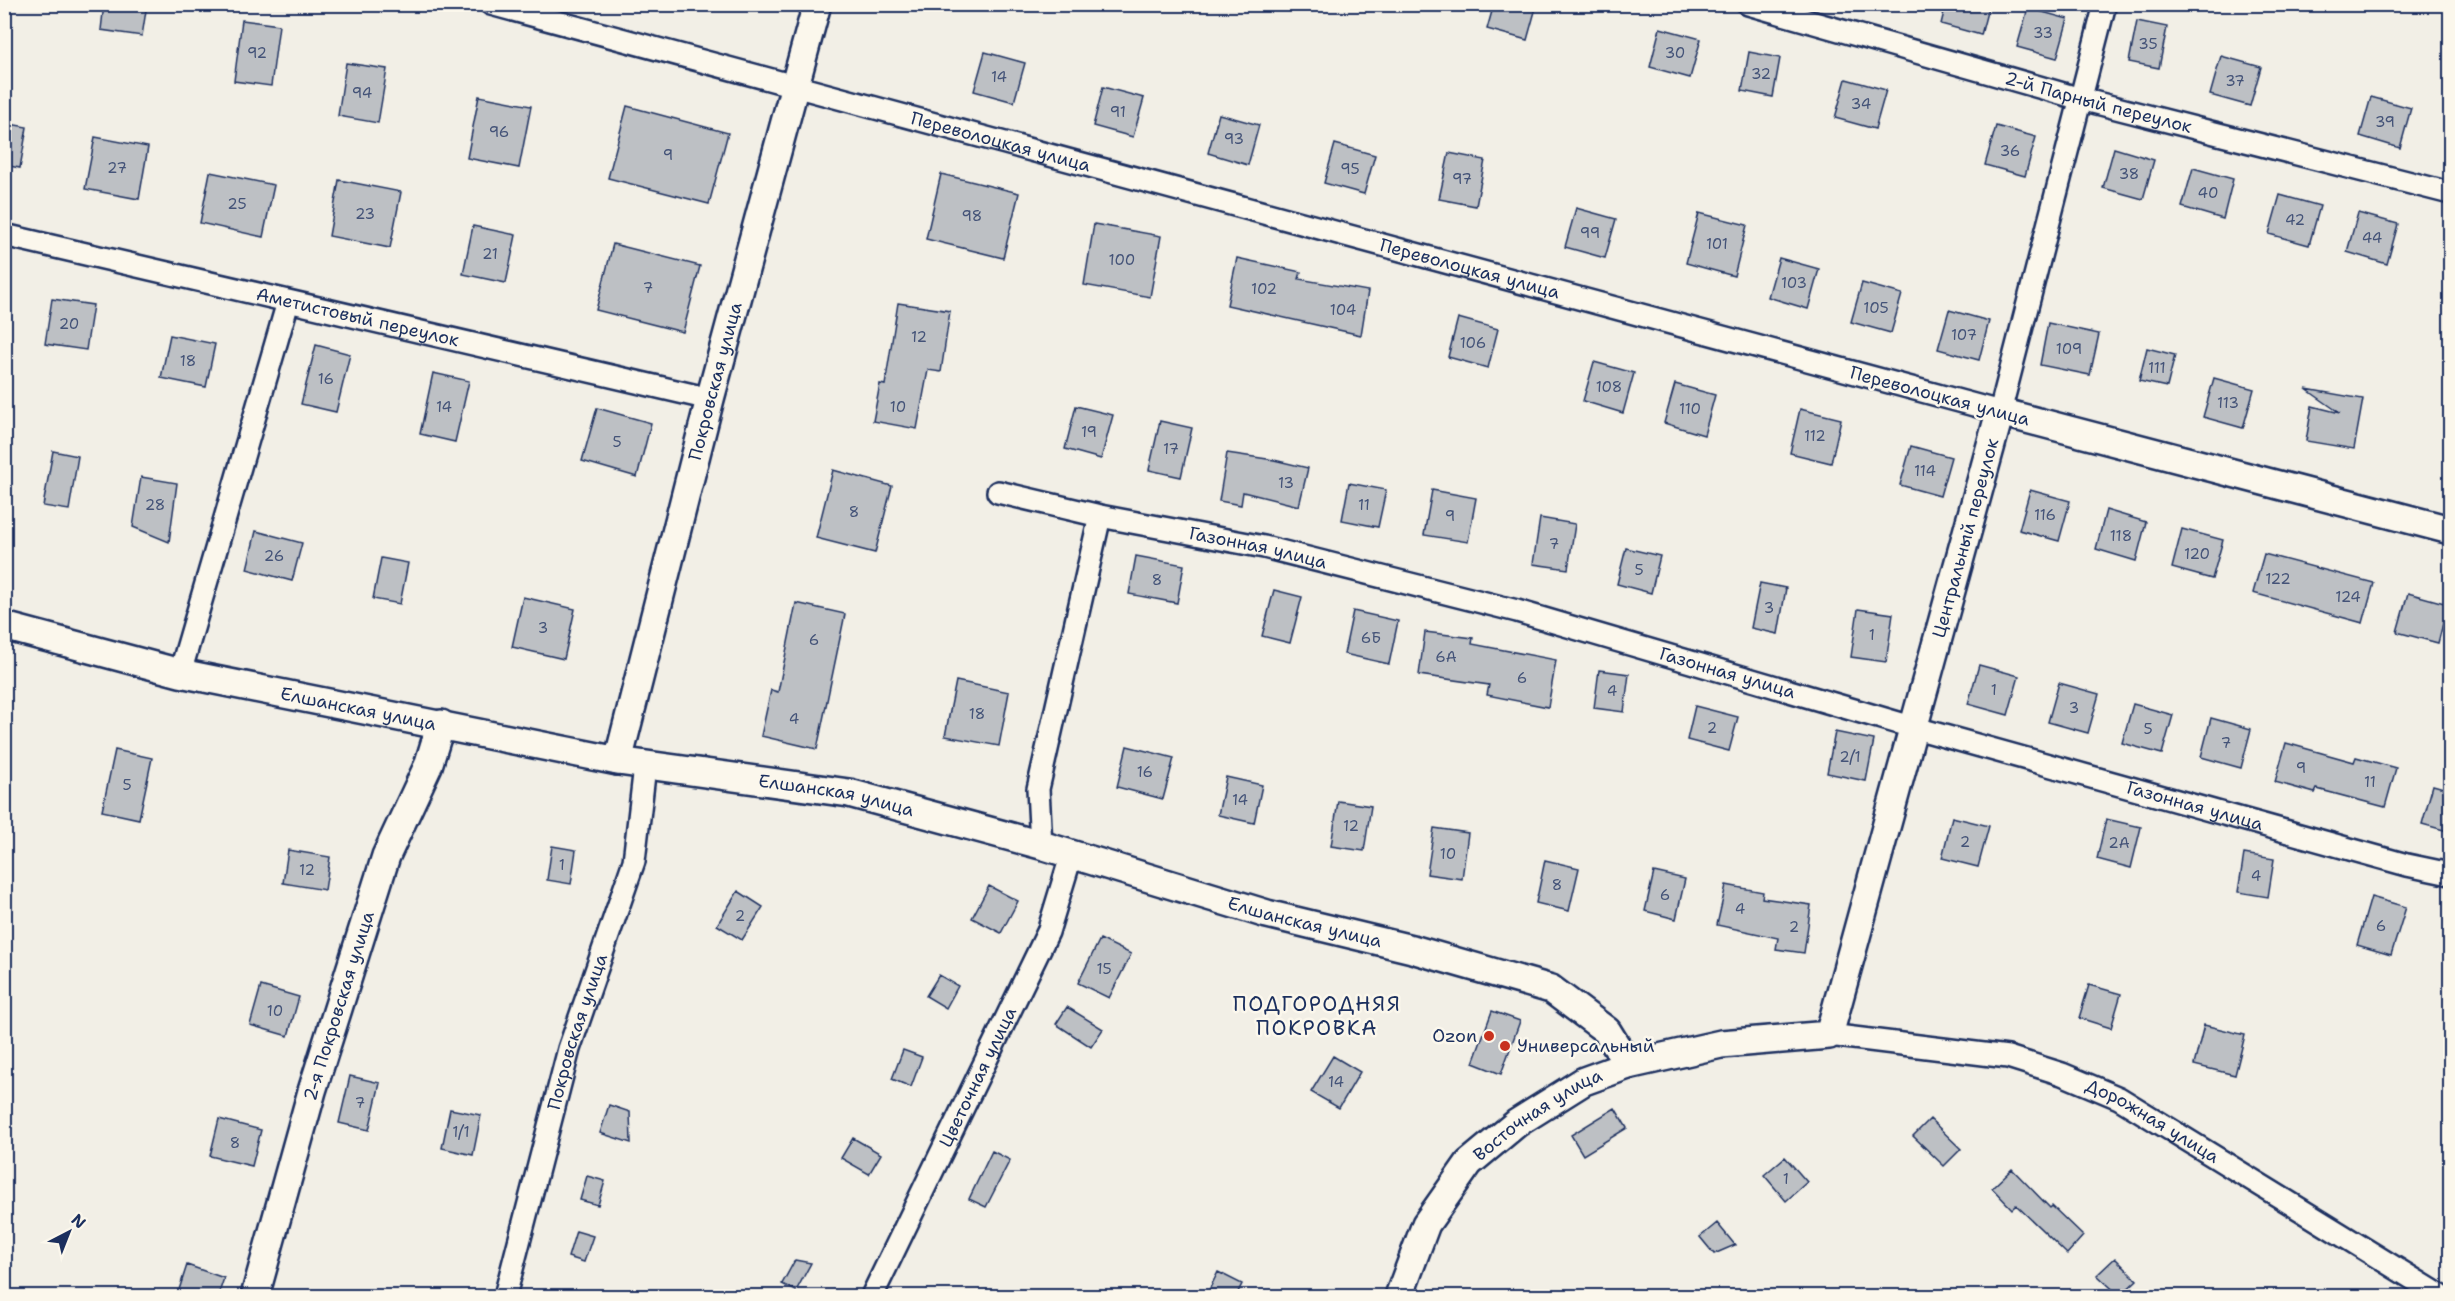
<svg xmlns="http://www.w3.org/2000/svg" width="2455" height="1301" font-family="'Shantell Sans',sans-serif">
<rect width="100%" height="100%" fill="#f2efe6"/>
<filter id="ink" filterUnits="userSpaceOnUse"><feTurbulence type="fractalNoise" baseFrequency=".0167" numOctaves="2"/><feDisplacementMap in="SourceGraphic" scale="12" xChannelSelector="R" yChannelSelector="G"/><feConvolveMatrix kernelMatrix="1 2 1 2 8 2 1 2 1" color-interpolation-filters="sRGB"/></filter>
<g filter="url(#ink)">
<path fill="#bdc0c4" stroke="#1b2f5e" stroke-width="1.5" d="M104,4H147L142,36L101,30Z
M1494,4H1537L1527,40L1487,29Z
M1946,4H1989L1981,35L1941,24Z
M2028,8L2068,19L2057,58L2017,47Z
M242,20L279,25L271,86L234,81Z
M2137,21L2167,27L2159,68L2129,62Z
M1660,28L1701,39L1690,78L1650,67Z
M985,52L1025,63L1014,102L974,91Z
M1749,52L1780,58L1773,97L1742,91Z
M2221,56L2261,67L2250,106L2210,95Z
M346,63L387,69L378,123L338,116Z
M1846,79L1886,90L1875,129L1835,118Z
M1103,87L1144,98L1133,137L1093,126Z
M479,96L531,106L519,168L467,158Z
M2371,97L2411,108L2400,148L2360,136Z
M627,106L728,133L709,204L608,178Z
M1219,114L1259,125L1248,165L1208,153Z
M4,123L27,127L20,168L4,165Z
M1996,126L2036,137L2025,176L1985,165Z
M95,137L148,147L139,199L85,189Z
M1335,144L1375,155L1364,194L1324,183Z
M2114,148L2154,160L2143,199L2103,188Z
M1449,153L1485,160L1476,206L1439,199Z
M2193,168L2233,179L2223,219L2182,207Z
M210,172L274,185L263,237L200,223Z
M941,174L1019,193L1003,258L926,239Z
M339,180L401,192L390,248L329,236Z
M2280,195L2320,206L2309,245L2269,234Z
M1576,208L1616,219L1605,258L1565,247Z
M1699,213L1747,225L1734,276L1686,263Z
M2358,213L2398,224L2387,264L2347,252Z
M1094,224L1161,236L1150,297L1084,285Z
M473,226L516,235L506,283L463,274Z
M613,244L700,266L683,332L596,310Z
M1237,258L1301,272L1299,279L1368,291L1361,335L1227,305Z
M1779,258L1819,269L1808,309L1768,297Z
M1862,283L1902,294L1891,333L1851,322Z
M52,299L93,305L86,350L45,344Z
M898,303L950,311L941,372L928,370L917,429L873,421L880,384L885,385Z
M1949,310L1989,321L1979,360L1938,349Z
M1458,318L1498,329L1488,368L1448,357Z
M2048,323L2099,334L2090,375L2040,365Z
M170,335L215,344L206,387L161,378Z
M316,345L350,354L336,412L301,404Z
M2147,348L2175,355L2167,387L2139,381Z
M1594,362L1634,373L1623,413L1583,401Z
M433,373L469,381L455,442L420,434Z
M2214,378L2254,389L2243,428L2203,417Z
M1675,384L1715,395L1704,435L1664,423Z
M2306,389L2363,399L2354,449L2306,441L2312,406L2340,413Z
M1076,406L1113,415L1101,459L1065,449Z
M597,408L651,423L637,477L582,461Z
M1800,409L1841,419L1831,463L1790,453Z
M1160,421L1192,428L1181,477L1149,470Z
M1911,446L1951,457L1940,496L1900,485Z
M53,451L78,456L69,510L43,506Z
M1227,453L1274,460L1308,468L1299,506L1243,492L1241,505L1219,501Z
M833,470L892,486L875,553L816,538Z
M141,477L177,483L169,542L133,527Z
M1349,483L1386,490L1378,527L1342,520Z
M1432,490L1476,498L1468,542L1424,535Z
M2030,490L2070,501L2059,541L2019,530Z
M2106,510L2146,522L2136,561L2096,549Z
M1540,518L1575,524L1568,569L1533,564Z
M2182,529L2223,540L2212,579L2172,568Z
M256,531L302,543L292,581L247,569Z
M1626,548L1660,556L1651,593L1617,584Z
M2264,554L2374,583L2363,623L2253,593Z
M1136,556L1184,565L1177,603L1129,594Z
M381,558L408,563L400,604L373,599Z
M1760,583L1786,588L1778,634L1751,628Z
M1274,590L1302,597L1290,643L1262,636Z
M2408,593L2448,604L2438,643L2397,632Z
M523,597L575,609L564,659L512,647Z
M796,603L845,614L817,749L761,736L771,690L778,692Z
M1858,609L1893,614L1886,662L1851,657Z
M1353,611L1398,621L1389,664L1344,654Z
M1425,632L1473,638L1472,644L1556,660L1548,707L1487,695L1489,685L1419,675Z
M1979,665L2019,676L2008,715L1968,704Z
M1599,670L1629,674L1624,712L1594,708Z
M956,681L1009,692L999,746L945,736Z
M2059,683L2099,694L2088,733L2048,722Z
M2133,704L2173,715L2162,754L2122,743Z
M1695,706L1738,717L1729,751L1687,740Z
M2211,718L2251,729L2241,768L2201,757Z
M1835,732L1874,740L1866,781L1827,773Z
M2286,743L2354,762L2356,757L2396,768L2385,807L2317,789L2315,793L2275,782Z
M1127,746L1174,758L1163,799L1117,787Z
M115,750L152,758L139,819L102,811Z
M1226,777L1262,785L1254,823L1218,815Z
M2433,785L2451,790V832L2422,824Z
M1338,801L1371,806L1364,851L1331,846Z
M1952,817L1989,826L1978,867L1942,858Z
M2106,819L2141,827L2131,868L2097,859Z
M1434,828L1468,833L1462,879L1427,874Z
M552,846L576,850L571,884L547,880Z
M288,850L330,857L325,890L283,883Z
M2244,854L2274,859L2268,897L2238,892Z
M1545,860L1579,868L1569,911L1536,903Z
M1654,872L1685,879L1676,919L1645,911Z
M1726,885L1763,892L1762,898L1811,905L1804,953L1776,949L1778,938L1717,925Z
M989,886L1018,901L1001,933L972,918Z
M738,891L763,907L742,940L717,925Z
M2371,897L2406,907L2391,955L2357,945Z
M1100,939L1131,954L1109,998L1078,983Z
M939,975L958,986L946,1008L926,996Z
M2089,985L2121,994L2111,1028L2079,1018Z
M261,986L299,997L288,1036L250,1025Z
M1067,1007L1103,1029L1091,1047L1056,1024Z
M1492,1011L1520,1021L1501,1074L1473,1063Z
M2204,1025L2245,1035L2235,1075L2194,1065Z
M903,1050L922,1057L911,1087L892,1079Z
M1333,1056L1360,1072L1339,1108L1311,1092Z
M350,1076L380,1083L369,1130L339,1123Z
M609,1105L630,1112L631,1143L600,1133Z
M1615,1108L1627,1128L1583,1155L1571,1135Z
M450,1109L481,1115L473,1155L442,1148Z
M219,1119L261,1130L252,1166L210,1156Z
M1930,1119L1961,1149L1944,1166L1913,1136Z
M853,1138L881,1154L869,1174L841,1158Z
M992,1151L1010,1160L986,1207L969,1199Z
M1785,1157L1807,1182L1786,1201L1764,1175Z
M2012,1169L2050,1208L2052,1206L2083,1236L2067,1254L2016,1205L2012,1209L1992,1188Z
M587,1176L605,1181L598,1205L580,1200Z
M1717,1223L1735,1245L1714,1254L1700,1237Z
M576,1231L593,1236L584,1262L568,1257Z
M2115,1258L2137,1280L2120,1296L2097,1275Z
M795,1260L811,1263L796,1291L782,1284Z
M187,1265L224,1278L218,1296H177Z
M1218,1272L1242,1284L1236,1296H1206Z"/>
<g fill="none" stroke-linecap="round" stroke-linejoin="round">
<defs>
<g id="minor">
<path id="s1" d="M491,4L2000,412L2105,4"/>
<path id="s2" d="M1748,4L2081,99L2450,193"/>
<path id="s3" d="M4,235L710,399"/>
<path id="s4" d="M998,492L1100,516L1264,547L1517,611L1912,727L2407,865L2450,874"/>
<path d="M180,673L288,302"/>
<path d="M1041,845L1038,789L1100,516"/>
<path id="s5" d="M1829,1035L2008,1057L2062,1074L2119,1098L2441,1296"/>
<path id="s6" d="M505,1296L569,1049L634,861L645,766"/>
<path id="s7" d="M872,1296L1048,932L1072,853"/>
</g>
<g id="tertiary">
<path id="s8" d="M4,626L180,673L618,761L849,793L1041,845L1267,914L1412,949L1551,989L1607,1031L1628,1065"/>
<path id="s9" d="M618,761L710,399L817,4"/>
<path id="s10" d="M255,1296L312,1091L386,856L428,766L441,724"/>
<path id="s11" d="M1399,1296L1426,1224L1469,1163L1517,1123L1584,1081L1628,1065L1721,1044L1829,1035L2000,412L2450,530"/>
</g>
</defs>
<use href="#minor" stroke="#1b2f5e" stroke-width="26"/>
<use href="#tertiary" stroke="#1b2f5e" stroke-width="32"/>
<use href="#minor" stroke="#fbf7ec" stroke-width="21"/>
<use href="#tertiary" stroke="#fbf7ec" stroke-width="27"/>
</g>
</g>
<g fill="#c8321e" stroke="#fbf7ec" stroke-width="2">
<circle cx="1489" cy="1036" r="6"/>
<circle cx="1505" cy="1046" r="6"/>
</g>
<g text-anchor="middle" stroke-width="5" stroke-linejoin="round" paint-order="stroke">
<g font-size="15" fill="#445378">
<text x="2043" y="38">33</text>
<text x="2148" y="49">35</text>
<text x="257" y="58">92</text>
<text x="1675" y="58">30</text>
<text x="1761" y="79">32</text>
<text x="999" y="82">14</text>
<text x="2235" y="86">37</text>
<text x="362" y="98">94</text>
<text x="1861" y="109">34</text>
<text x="1118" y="117">91</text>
<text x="2385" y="127">39</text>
<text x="499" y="137">96</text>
<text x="1234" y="144">93</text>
<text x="2010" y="156">36</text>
<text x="668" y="160">9</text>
<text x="117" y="173">27</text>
<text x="1350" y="174">95</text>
<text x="2129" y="179">38</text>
<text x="1462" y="184">97</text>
<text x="2208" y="198">40</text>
<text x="237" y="209">25</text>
<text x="365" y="219">23</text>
<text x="972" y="221">98</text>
<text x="2295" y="225">42</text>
<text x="1590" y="238">99</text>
<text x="2372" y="243">44</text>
<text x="1717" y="249">101</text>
<text x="490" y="259">21</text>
<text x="1122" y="265">100</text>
<text x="1794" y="288">103</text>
<text x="648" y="293">7</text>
<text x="1264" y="294">102</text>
<text x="1876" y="313">105</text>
<text x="1343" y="315">104</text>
<text x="69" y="329">20</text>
<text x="1964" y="340">107</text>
<text x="919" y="342">12</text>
<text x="1473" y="348">106</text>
<text x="2069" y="354">109</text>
<text x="188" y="366">18</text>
<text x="2157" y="373">111</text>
<text x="326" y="384">16</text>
<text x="1609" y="392">108</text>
<text x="2228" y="408">113</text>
<text x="444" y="412">14</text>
<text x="898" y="412">10</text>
<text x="1690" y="414">110</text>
<text x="1089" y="437">19</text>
<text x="1815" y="441">112</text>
<text x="617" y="447">5</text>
<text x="1171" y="454">17</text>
<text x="1925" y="476">114</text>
<text x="1286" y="488">13</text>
<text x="155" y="510">28</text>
<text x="1364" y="510">11</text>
<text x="854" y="517">8</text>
<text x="2045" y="520">116</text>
<text x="1450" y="521">9</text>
<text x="2121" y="541">118</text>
<text x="1554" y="549">7</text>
<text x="2197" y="559">120</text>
<text x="274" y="561">26</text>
<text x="1639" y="575">5</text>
<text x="2278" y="584">122</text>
<text x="1157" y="585">8</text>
<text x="2348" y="602">124</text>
<text x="1769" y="613">3</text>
<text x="543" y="633">3</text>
<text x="1872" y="640">1</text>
<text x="1371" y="643">6Б</text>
<text x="814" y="645">6</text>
<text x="1446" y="662">6А</text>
<text x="1522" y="683">6</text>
<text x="1994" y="695">1</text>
<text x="1612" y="696">4</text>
<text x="2074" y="713">3</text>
<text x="977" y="719">18</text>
<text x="794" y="724">4</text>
<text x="1712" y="733">2</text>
<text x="2148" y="734">5</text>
<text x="2226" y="748">7</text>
<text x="1850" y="762">2/1</text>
<text x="2301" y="773">9</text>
<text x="1145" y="777">16</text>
<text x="2370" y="787">11</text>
<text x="127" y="790">5</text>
<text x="1240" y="805">14</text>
<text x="1351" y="831">12</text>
<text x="1965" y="847">2</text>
<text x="2119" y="848">2А</text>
<text x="1448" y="859">10</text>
<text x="562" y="870">1</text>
<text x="307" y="875">12</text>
<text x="2256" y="881">4</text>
<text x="1557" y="890">8</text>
<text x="1665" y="900">6</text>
<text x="1740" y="914">4</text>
<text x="740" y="921">2</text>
<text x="2381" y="931">6</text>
<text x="1794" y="932">2</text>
<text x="1104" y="974">15</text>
<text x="275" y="1016">10</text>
<text x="1336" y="1087">14</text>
<text x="360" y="1108">7</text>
<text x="461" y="1137">1/1</text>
<text x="235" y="1148">8</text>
<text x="1786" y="1184">1</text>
</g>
<g font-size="18" fill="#1b2f5e" stroke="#fbf7ec">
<text dy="6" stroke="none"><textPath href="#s2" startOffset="364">2-й Парный переулок</textPath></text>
<text dy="6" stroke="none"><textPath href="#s1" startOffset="528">Переволоцкая улица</textPath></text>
<text dy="6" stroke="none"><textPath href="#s1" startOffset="1014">Переволоцкая улица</textPath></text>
<text dy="6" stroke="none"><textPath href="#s3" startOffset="363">Аметистовый переулок</textPath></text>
<text dy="6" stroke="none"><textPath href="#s9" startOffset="392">Покровская улица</textPath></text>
<text transform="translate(1940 396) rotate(15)" y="6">Переволоцкая улица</text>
<text dy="6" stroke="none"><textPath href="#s11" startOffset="1059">Центральный переулок</textPath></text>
<text dy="6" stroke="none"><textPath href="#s4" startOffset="266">Газонная улица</textPath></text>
<text dy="6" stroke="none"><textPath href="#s4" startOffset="752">Газонная улица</textPath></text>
<text dy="6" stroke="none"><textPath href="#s8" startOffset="364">Елшанская улица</textPath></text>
<text dy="6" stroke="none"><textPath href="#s8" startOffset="850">Елшанская улица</textPath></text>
<text dy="6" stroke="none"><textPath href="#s4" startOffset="1238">Газонная улица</textPath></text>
<text dy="6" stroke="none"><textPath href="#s8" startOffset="1336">Елшанская улица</textPath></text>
<text dy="6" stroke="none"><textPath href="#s10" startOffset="302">2-я Покровская улица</textPath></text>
<text dy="6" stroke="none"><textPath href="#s6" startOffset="274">Покровская улица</textPath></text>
<text dy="6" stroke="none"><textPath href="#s7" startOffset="243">Цветочная улица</textPath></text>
<text dy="6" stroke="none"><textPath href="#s11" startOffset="236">Восточная улица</textPath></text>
<text dy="6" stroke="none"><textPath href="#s5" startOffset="339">Дорожная улица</textPath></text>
</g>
<g font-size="18" fill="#1b2f5e" stroke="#fbf7ec" text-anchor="end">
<text x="1477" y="1042">Ozon</text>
<text x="1517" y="1052" text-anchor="start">Универсальный</text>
</g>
<g font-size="21" letter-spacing="1.5" fill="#1b2f5e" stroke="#fbf7ec">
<text x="1317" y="1011">ПОДГОРОДНЯЯ<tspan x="1317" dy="24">ПОКРОВКА</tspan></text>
</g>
</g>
<rect width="2455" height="1301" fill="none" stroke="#fbf7ec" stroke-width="24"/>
<rect x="12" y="12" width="2431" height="1277" fill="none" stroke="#1b2f5e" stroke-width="2" filter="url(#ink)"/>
<g transform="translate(69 1232) rotate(42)" stroke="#fbf7ec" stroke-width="4.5" paint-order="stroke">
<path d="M0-4.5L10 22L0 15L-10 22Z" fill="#1b2f5e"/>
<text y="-9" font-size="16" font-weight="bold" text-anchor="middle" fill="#1b2f5e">N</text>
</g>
</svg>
